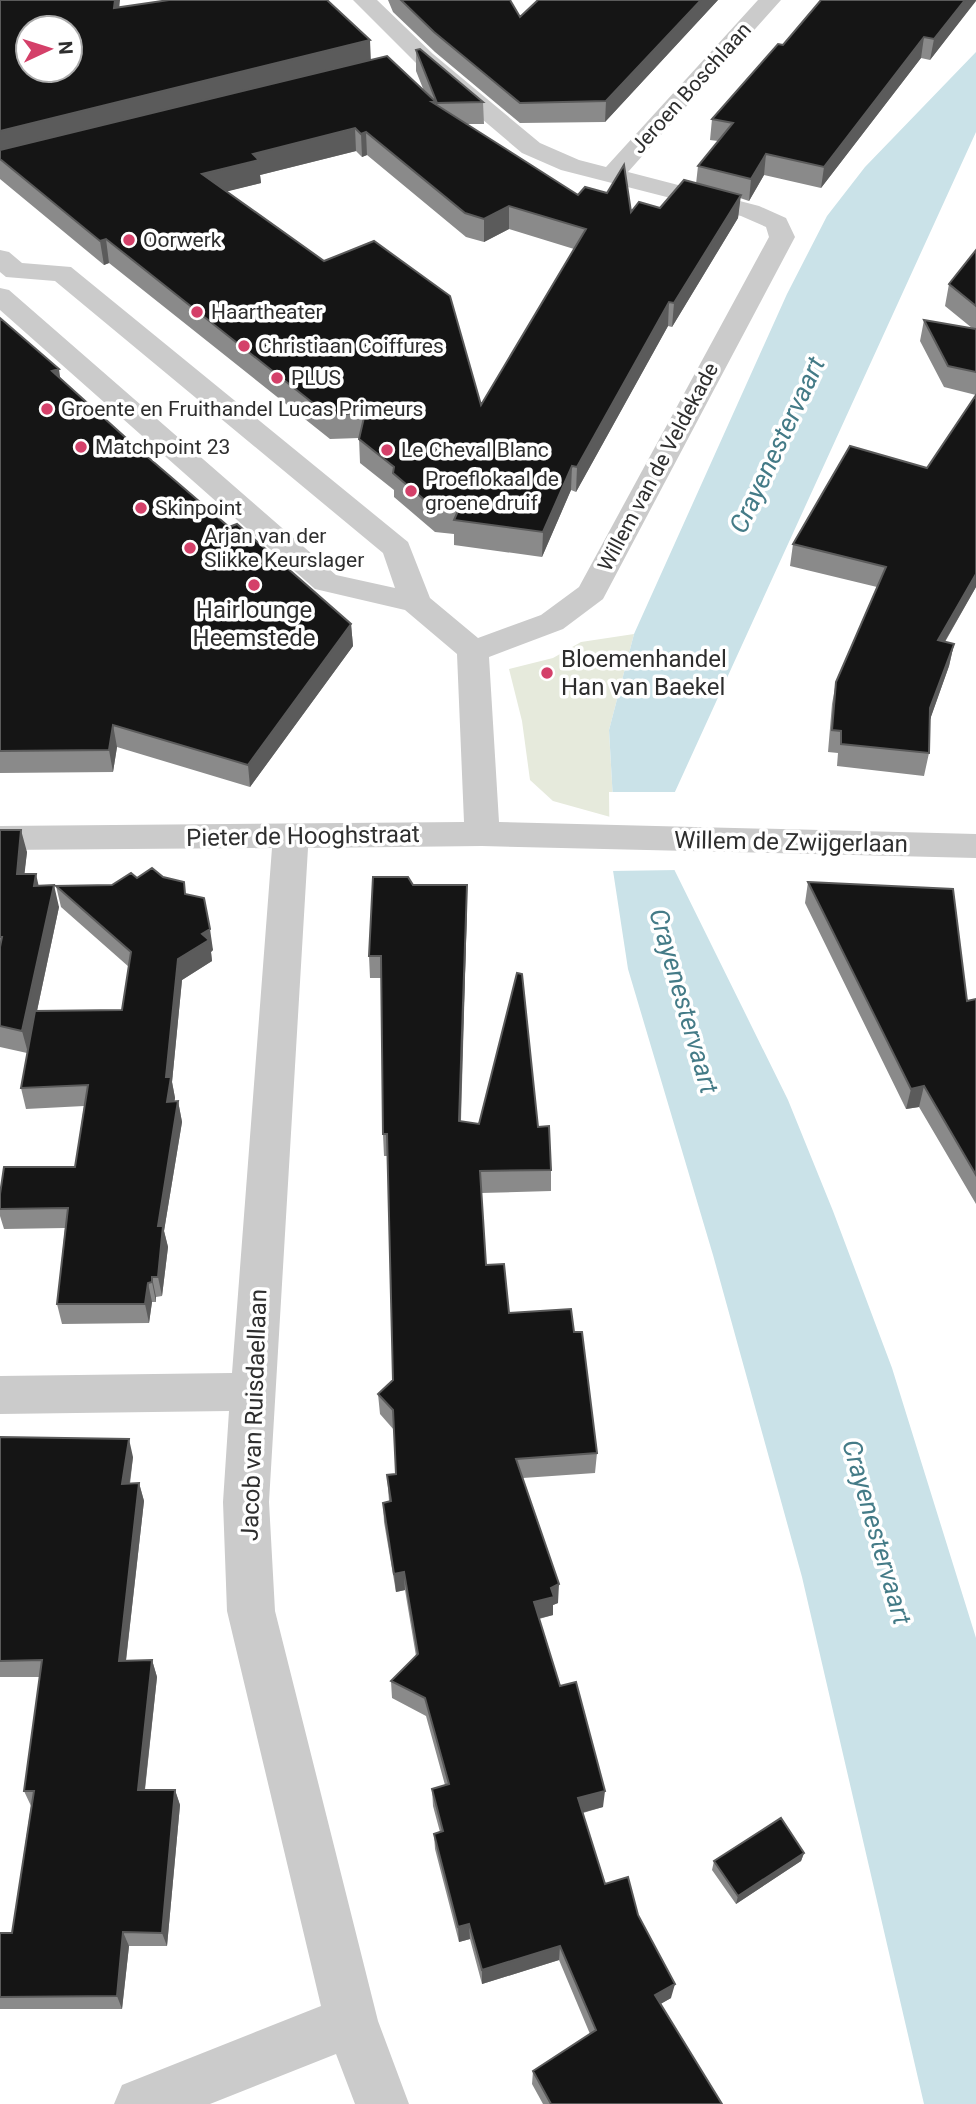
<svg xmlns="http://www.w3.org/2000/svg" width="976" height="2104" font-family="Roboto,sans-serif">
<rect width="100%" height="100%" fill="#fff"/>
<path fill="#e6eadc" d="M634,634L609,730L614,818L553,801L530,780L522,721L509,669L553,658L581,642Z"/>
<path fill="#cae2e8" d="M976,52V132L674,794L672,865L788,1100L833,1211L892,1368L976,1638V2104H924L802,1577L713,1255L628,969L612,864L614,818L609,730L634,634L787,294L827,216L865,167Z"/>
<path fill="#fff" d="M609,792H679L675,864L678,870L610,871Z"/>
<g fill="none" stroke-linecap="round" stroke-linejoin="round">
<path fill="#cbcbcb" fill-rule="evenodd" d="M353,0H377L433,54L540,143L579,160L606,167L758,0H781L628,172L759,206L786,218L795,237L603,599L563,629L489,657L499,822L976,834V858L482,846L308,848L269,1502L275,1611L378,2021L409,2104H355L336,2054L210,2104H114L122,2085L321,2006L227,1611L223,1502L229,1411L0,1414V1376L232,1373L272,848L0,850V826L464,822L457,654L405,610L315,589L0,310V288L9,290L336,575L395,588L383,553L55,281L6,277L0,272V250L9,252L22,263L71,267L408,542L430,598L478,638L541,615L579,587L769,237L766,227L741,216L561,170L522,153L417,64Z"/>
</g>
<path fill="#8a8a8a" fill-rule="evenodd" d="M0,0L119,8L371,59L424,91L416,71V50L483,102L484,124H467L578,195L631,212L660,208L696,184L698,166L718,141L710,140L712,119L783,45L976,0L930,60L921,58L821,188L764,175L749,201L740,198L738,218L672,327L668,326L576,492L571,490L542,557L454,545V534L435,532L394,497V490L360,463L359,438L330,439L109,263L104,265L0,179ZM356,151L362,157L367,155L466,237L484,242L509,229L574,249L481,405L227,191L261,183L260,175Z
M388,0H510L520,17L538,0H718L605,122L520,123L435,52L393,12Z
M976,250V587L945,642L954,644L949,666L930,719L929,753L924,776L837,766L838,753L828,752L832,704L836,682L877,587L790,566L793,544L927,468L976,395L944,387L920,341L924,320L972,328L945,306L949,284Z
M0,318L60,379L136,447L229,527L351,624L353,646L250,787L117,747L113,772L0,773Z
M0,830L27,852L24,874L39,886L59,907L37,1011L122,1010L129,967L61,907L56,886L112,885L137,878L163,877L186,894L213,950L211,952L212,961L182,980L172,1082L175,1098L174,1102L178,1101L182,1122L164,1231L168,1247L162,1296L156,1297V1302H152L149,1323L62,1324L57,1304L65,1228L4,1229L0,1216V1194L75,1167L84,1106L26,1109L21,1088L27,1053L0,1047Z
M808,882L967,1001L976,999V1204L919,1107L906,1109L805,903Z
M413,885L467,907L461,1121L479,1124L538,1127L551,1170V1191L481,1193L486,1265L509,1313L574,1332L597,1453L595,1473L523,1478L558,1603L553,1605V1615L539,1619L560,1686L603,1807L583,1813L605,1884L638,1915L671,1998L660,2004L722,2104H543L532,2084L533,2071L590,2034L559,1960L482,1984L470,1939L459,1942L435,1849L434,1834L440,1832L433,1806L432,1789L445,1785L426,1716L392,1698L391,1681L416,1656L405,1590L396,1592L384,1522L383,1503L389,1501L387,1475L396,1474L394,1430L380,1414L378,1394L393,1380L388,1156H384L383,1134L381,978H370L369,956Z
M0,1437L133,1457L130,1484L139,1483L144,1501L126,1661L152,1660L157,1677L145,1790H175L180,1805L167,1946H129L122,2009H0V1933H12L31,1806L24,1791L40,1677H0Z
M804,1853L801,1861L736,1904L712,1870L714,1861Z"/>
<path fill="#5b5b5b" d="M115,0H120L117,31L114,8Z
M701,0H718L605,122L606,101Z
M965,0H976V1L930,60L934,39Z
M924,37L921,58L821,188L824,167Z
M370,40L371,63L0,155V131Z
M355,128L356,151L260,175L261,183L205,197L202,174L253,154Z
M366,132L367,155L362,157L361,134Z
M766,154L764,175L749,201L751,179Z
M741,195L738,218L672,327L674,303Z
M509,206V229L484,242V219Z
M106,239L109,263L104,265L100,241Z
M669,302L668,326L576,492L577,467Z
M59,369L62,391L52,371Z
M572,466L571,490L542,557L543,532Z
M976,574V587L933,662L938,640Z
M351,624L353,646L250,787L248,765Z
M954,644L949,666L926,731L930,708Z
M113,725L117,747L113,772L109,750Z
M21,830L27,852L22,896L17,874Z
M36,874L41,896L34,886Z
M54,885L59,907L28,1053L22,1031Z
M467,885V907L460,1142L459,1121Z
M210,929L213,950L211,952L212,961L182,980L172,1082L175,1098L171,1123L167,1102L166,1077L178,959L202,934Z
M924,1086L919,1107L906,1109L911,1089Z
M178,1101L182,1122L164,1231L168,1247L162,1296L158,1277V1226Z
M152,1277L156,1297V1302L152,1282Z
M148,1283L152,1302L149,1323L145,1304Z
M129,1439L133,1457L127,1502L122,1484Z
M139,1483L144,1501L124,1677L119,1661Z
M404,1572L405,1590L396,1592L394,1574Z
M559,1584L558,1603L553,1605V1615L533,1620L534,1602L551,1588Z
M152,1660L157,1677L143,1805L138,1790Z
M175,1790L180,1805L167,1946L162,1933Z
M605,1791L603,1807L577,1814L578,1798Z
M804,1853L801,1861L736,1904L738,1896Z
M469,1924L470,1939L459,1942L458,1927Z
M123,1932L129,1946L122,2009L117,1996Z
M560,1946L559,1960L482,1984V1970Z
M675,1984L671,1998L652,2009L655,1995Z"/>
<path fill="#151515" stroke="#5b5b5b" stroke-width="2" fill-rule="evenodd" d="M0,0H115L114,8L169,0H327L370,40L0,131ZM28,28H70V70H28Z
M401,0H510L520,17L538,0H701L606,101L520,103L434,32Z
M821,0H965L934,39L924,37L824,167L766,154L751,179L698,166L733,123L712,119L778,44L783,45Z
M420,49L483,102L437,103L416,50Z
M387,56L436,102H432L578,195L585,187L607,193L624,165L631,212L639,202L660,208L684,180L741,195L674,303L669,302L577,467L572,466L543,532L454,520L458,511L434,508L393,473L394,467L359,439L365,413L328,415L106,239L100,241L0,159V150ZM355,128L361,134L366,132L465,213L484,219L509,206L586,229L481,405L450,296L374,241L324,261L202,174L259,160L253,154Z
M976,250V306L949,284Z
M0,318L59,369L52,371L136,447L229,527L237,524L351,624L248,765L113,725L109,750L0,751Z
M924,320L976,329V372L948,366Z
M976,395V574L938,640L954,644L930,708L929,753L841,744V731L832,730L836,682L886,567L793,544L850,446L927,468Z
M0,830H21L17,874H36L34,886L54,885L22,1031L0,1026V947L2,937H0Z
M152,868L163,877L184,882L185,894L204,898L210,929L202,934L209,940L178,959L166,1077H171L167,1102L178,1101L158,1226H163L158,1277H152V1282L148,1283L145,1304H57L68,1208L0,1209V1194L4,1167H75L88,1085L21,1088L35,1011L122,1010L131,952L56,886L112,885L131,873L137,878Z
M373,877H408L413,885H467L459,1121L479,1124L517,973L522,974L538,1127L549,1126L551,1170L480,1171L486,1265L504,1264L509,1313L571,1309L574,1332H582L597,1453L516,1459L559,1584L551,1588L554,1597L534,1602L560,1686L576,1682L605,1791L578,1798L605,1884L628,1877L638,1915L675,1984L655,1995L722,2104H551L533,2071L596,2030L560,1946L482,1970L469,1924L458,1927L434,1834L443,1831L432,1789L449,1784L425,1698L391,1681L418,1654L404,1572L394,1574L383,1503L391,1501L387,1475L396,1474L393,1410L378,1394L393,1380L387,1134H383L381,956H369Z
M808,882L953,889L967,1001L976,999V1175L924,1086L911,1089Z
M0,1437L129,1439L122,1484L139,1483L119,1661L152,1660L138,1790H175L162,1933L123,1932L117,1996L0,1997V1933H12L34,1791H24L42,1660L0,1661Z
M781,1818L804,1853L738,1896L714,1861Z"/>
<g fill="#d44069" stroke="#fff" stroke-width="2.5">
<circle cx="129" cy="240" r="7"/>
<circle cx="197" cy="312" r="7"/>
<circle cx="244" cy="346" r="7"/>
<circle cx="277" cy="378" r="7"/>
<circle cx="47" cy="409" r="7"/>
<circle cx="81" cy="447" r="7"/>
<circle cx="387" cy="450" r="7"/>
<circle cx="411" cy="491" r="7"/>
<circle cx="141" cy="508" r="7"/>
<circle cx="190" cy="548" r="7"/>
<circle cx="254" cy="585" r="7"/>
<circle cx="547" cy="673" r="7"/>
</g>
<g text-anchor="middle" stroke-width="7" stroke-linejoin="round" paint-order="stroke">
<g font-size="21" fill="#2e2e2e" stroke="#fff">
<text transform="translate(691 88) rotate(-48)" y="7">Jeroen Boschlaan</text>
<text transform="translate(658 467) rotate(-62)" y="7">Willem van de Veldekade</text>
</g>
<g font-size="21" fill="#2e2e2e" stroke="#fff" text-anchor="start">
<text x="143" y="247">Oorwerk</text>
<text x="211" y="319">Haartheater</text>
<text x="258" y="353">Christiaan Coiffures</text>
<text x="291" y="385">PLUS</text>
<text x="61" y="416">Groente en Fruithandel Lucas Primeurs</text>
<text x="95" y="454">Matchpoint 23</text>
<text x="401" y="457">Le Cheval Blanc</text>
<text x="425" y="486">Proeflokaal de<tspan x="425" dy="24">groene druif</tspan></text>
<text x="155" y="515">Skinpoint</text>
<text x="204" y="543">Arjan van der<tspan x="204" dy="24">Slikke Keurslager</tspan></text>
</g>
<g font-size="24" fill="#2e2e2e" stroke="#fff">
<text x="254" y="618">Hairlounge<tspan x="254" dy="28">Heemstede</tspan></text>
<text x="561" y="667" text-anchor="start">Bloemenhandel<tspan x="561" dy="28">Han van Baekel</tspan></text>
</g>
<g font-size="24" fill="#2e2e2e" stroke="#fff">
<text transform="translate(303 836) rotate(-1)" y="8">Pieter de Hooghstraat</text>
<text transform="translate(791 842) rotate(1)" y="8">Willem de Zwijgerlaan</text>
<text transform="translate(254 1415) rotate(-88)" y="8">Jacob van Ruisdaellaan</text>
</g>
<g font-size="26" font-style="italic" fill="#447b87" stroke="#fff">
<text transform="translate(777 445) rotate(-65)" y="9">Crayenestervaart</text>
<text transform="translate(684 1001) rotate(74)" y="9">Crayenestervaart</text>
<text transform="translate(877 1532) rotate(74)" y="9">Crayenestervaart</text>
</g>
</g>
<g transform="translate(49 49) rotate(86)"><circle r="33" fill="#ffffff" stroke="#ababab" stroke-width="2"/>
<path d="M0-5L12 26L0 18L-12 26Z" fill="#d44069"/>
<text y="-10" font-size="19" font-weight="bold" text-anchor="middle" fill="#2e2e2e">N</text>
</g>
</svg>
